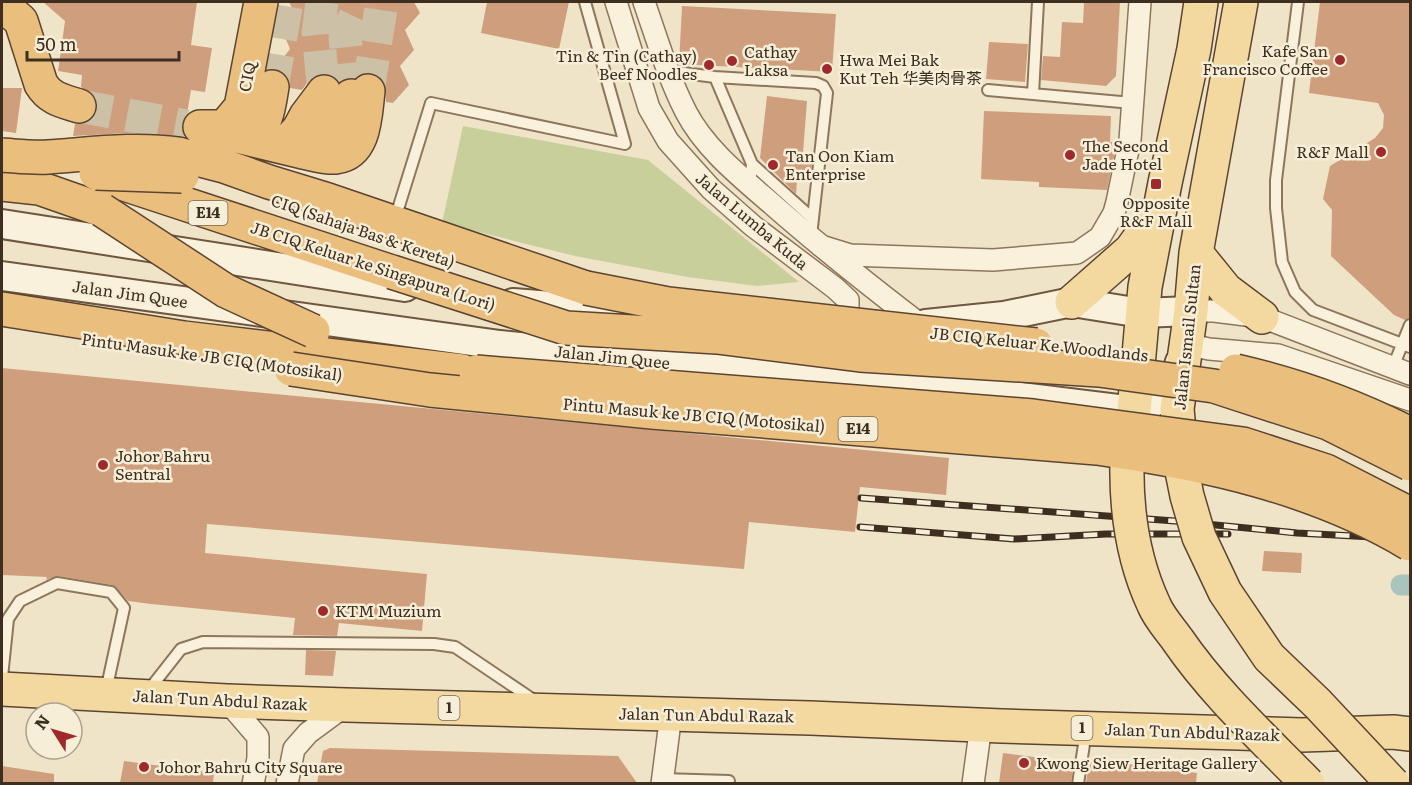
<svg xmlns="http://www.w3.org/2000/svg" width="1412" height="785" font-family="Literata,'Noto Sans SC',serif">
<rect width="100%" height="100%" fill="#f0e4c8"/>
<path fill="#c9cf9b" d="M463,126L648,160L799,282L757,286L687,277L575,256L442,223Z"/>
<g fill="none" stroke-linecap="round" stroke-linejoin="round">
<path stroke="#a9c4bc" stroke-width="21" d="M1401,585H1410"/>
</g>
<path fill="#cf9f7d" d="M43,2H197L191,45L212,48L205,92L191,90L187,114L184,118L181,126L184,136L129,133L73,136L75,124H84L92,119L97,111V102L92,93L81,87L82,75L58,71L65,21Z
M289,2H414L420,13L405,30L414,50L400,66L409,85L393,103L386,102L385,83L380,76L371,72L361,74L355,78L343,79L339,82L335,77L327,74L317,75L309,80L302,90L290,88L289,80L284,73L276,67L290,49L282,30L295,14Z
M487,2H569L559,49L481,33Z
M1084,2H1120L1116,76L1106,86L1041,80L1043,56L1060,57L1062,22L1083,23Z
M1320,2H1410V318L1405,320L1394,315L1331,256L1332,210L1323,199L1330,166L1375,138L1383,128L1384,115L1378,103L1309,93Z
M682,6L836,14L832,72L679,64Z
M989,42L1028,44L1025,82L986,79Z
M2,88H22L16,133L2,131Z
M767,96L807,101L803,153H813L810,182L797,181L796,194L760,158Z
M984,111L1111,116L1110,142H1115V151L1107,190L1039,187V182L981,179Z
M2,368L949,458L946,495L860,487L855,532L749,522L744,569L207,524L205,553L427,574L422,631L339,623L337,636L293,635L295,618L151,604L128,601L112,585L58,576L46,580L47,577L2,575Z
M1264,551L1302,553L1301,573L1262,571Z
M306,650L336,651L333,676L305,675Z
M330,748L618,756L637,783H317L323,751Z
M1003,753L1074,762L1071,783H999Z
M1091,759L1197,773L1196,783H1086L1089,764H1091Z
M124,761L214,773L213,783H120Z
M2,766L54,774V783H2Z"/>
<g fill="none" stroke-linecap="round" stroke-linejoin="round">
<path stroke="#ccc0a6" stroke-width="33" stroke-dasharray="33 16" stroke-linecap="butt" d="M322,2L318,33L324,92
M272,87L287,2
M368,91L382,2
M351,96L345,37L362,2
M79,106L186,126"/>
<defs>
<path id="service" d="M1298,2L1276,180V208L1282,262L1295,292L1313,310L1410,347
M668,71L715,77L816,83L823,86L827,93L811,236
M715,77L752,164L750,185
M988,90L1132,103
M1033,94L1038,2
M752,164L813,219
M399,206L431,103L625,144L585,2
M1393,367L1410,325
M2,677L8,619L20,601L57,583L111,592L124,608L106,691
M148,691L181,649L203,642L434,644L455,647L535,701
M662,779L729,781
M1078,784L1086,731"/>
<path id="minor" d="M616,2L649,108L668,141L711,189L753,226L835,288L848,300V316L835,327
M644,2C657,39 668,77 686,112C705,149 742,178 773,205C821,247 870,286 921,325
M821,246L850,255L993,260L1077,253L1100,237L1114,213L1117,202L1130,140L1140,2
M1191,311H1214L1262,317L1410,374
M1185,344L1209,349L1278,355L1410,400
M227,701L258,737V758L253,784
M287,784L294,749L308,733L346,705
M662,784L671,714
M973,784L981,725"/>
<path id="secondary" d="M2,224L405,287
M2,276L500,345L1004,395L1134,411C1160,403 1173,388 1180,362
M513,303L656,314
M926,324L1004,316L1072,302L1141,313L1191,311"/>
<path id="primary" d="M1196,253L1226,290L1262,317
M1072,302L1131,250L1154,218
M1127,458L1134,411L1145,287L1165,183L1194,49L1201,2
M1182,462L1177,409L1191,311L1196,253L1241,2
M2,689L227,701L346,705L810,718L1002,726L1302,735L1393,732L1410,734"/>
<path id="trunk" d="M2,9L13,14L21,21L41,84C50,99 63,101 79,106
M200,127H220L226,125L241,107L261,2
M204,128L303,152L316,148L325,137L351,96
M237,136C241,135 248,136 252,134C268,126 269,102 272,87
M274,144L290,139L299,129L306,116L324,92
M303,152C313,154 326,158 336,157C366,153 365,114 368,91
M178,154L224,166L269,182L328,200L586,288
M103,177L392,272
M2,184L39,188L102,210
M2,309L184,338L462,371"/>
</defs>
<use href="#service" stroke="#8d765c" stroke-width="14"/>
<use href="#minor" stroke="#8d765c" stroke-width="24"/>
<use href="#secondary" stroke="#6f573f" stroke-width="32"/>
<use href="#primary" stroke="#5b4430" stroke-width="36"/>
<use href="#trunk" stroke="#5b4430" stroke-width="36"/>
<use href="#service" stroke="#faf1dc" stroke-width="10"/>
<use href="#minor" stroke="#faf1dc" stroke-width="21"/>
<use href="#secondary" stroke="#faf1dc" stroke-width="28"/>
<use href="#primary" stroke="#f3d9a0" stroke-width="33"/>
<use href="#trunk" stroke="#eabe7c" stroke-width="33"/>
<defs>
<path id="rail" d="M861,498L1175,521L1297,533L1410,539
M860,527L1014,539L1106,534H1228"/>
</defs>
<use href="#rail" stroke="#3d2e20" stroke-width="7"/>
<use href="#rail" stroke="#f7eed8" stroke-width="4.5" stroke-dasharray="14" stroke-linecap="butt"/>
<defs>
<path id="primary-bridge" d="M1127,462C1126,511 1133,560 1154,605C1159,617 1169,628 1177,639C1214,693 1262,737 1308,784
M1182,471L1187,496L1199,537L1225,592L1269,657L1318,704L1393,784"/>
<path id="trunk-bridge" d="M2,155C17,156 33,158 48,157C92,154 134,148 178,154
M96,173L182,176
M102,210L226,291L313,331
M392,272L566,328L717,337L860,355L1099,370L1214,386L1328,423L1410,464
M586,288L668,304L1036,345
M291,369L430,390L652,412L1097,448C1207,464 1315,487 1410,544
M1236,371C1297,385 1355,406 1410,434
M476,372L1033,416L1243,444L1326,471L1410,514"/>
</defs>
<use href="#primary-bridge" stroke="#5b4430" stroke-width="36" stroke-linecap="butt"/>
<use href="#trunk-bridge" stroke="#5b4430" stroke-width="36" stroke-linecap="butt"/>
<use href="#primary-bridge" stroke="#f3d9a0" stroke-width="33"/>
<use href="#trunk-bridge" stroke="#eabe7c" stroke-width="33"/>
</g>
<g fill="#9e2a2b" stroke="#f7eed8" stroke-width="2">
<circle cx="1340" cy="60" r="6"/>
<circle cx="732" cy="61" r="6"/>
<circle cx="709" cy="65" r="6"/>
<circle cx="827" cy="69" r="6"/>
<circle cx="1381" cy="152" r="6"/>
<circle cx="1070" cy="155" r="6"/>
<circle cx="773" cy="165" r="6"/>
<rect x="1150" y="178" width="12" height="12" rx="3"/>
<circle cx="103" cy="465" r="6"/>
<circle cx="323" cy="611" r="6"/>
<circle cx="1024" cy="763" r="6"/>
<circle cx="144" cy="767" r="6"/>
</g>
<g text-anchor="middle" stroke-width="5" stroke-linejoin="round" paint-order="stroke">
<g fill="#f7eed8" stroke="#756857" stroke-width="1.5">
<rect x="188.5" y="201" width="39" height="24" rx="4.5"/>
<rect x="838.5" y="417" width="39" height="24" rx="4.5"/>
<rect x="438.5" y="696" width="21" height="24" rx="4.5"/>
<rect x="1071.5" y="716" width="21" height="24" rx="4.5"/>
</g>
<g font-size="15" font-weight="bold" fill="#3d2e20">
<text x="208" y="218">E14</text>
<text x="858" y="434">E14</text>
<text x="449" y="713">1</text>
<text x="1082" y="733">1</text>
</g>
<g font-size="16" fill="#3d2e20" stroke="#f7eed8" text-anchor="start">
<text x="1328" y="57" text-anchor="end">Kafe San<tspan x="1328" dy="18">Francisco Coffee</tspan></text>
<text x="744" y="58">Cathay<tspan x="744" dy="18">Laksa</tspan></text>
<text x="697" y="62" text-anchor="end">Tin &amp; Tin (Cathay)<tspan x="697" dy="18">Beef Noodles</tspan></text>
<text x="839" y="66">Hwa Mei Bak<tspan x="839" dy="18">Kut Teh 华美肉骨茶</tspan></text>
<text x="1082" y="152">The Second<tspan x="1082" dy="18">Jade Hotel</tspan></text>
<text x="1369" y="158" text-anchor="end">R&amp;F Mall</text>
<text x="785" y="162">Tan Oon Kiam<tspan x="785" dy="18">Enterprise</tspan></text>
<text x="1156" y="209" text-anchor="middle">Opposite<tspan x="1156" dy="18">R&amp;F Mall</tspan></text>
<text x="115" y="462">Johor Bahru<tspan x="115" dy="18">Sentral</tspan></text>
<text x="335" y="617">KTM Muzium</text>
<text x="1036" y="769">Kwong Siew Heritage Gallery</text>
<text x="156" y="773">Johor Bahru City Square</text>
</g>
<g font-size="16" fill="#3d2e20" stroke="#f7eed8">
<text transform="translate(247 77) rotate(-79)" y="6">CIQ</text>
<text transform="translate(752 221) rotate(40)" y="6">Jalan Lumba Kuda</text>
<text transform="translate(363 231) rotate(19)" y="6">CIQ (Sahaja Bas &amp; Kereta)</text>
<text transform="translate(373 266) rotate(18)" y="6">JB CIQ Keluar ke Singapura (Lori)</text>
<text transform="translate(130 294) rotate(8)" y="6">Jalan Jim Quee</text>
<text transform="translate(1187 337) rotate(-84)" y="6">Jalan Ismail Sultan</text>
<text transform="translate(1039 344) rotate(6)" y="6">JB CIQ Keluar Ke Woodlands</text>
<text transform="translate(212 357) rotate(8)" y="6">Pintu Masuk ke JB CIQ (Motosikal)</text>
<text transform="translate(612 357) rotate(6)" y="6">Jalan Jim Quee</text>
<text transform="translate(694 415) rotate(5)" y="6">Pintu Masuk ke JB CIQ (Motosikal)</text>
<text transform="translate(220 700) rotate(3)" y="6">Jalan Tun Abdul Razak</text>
<text transform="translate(706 715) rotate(1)" y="6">Jalan Tun Abdul Razak</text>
<text transform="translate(1192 732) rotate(2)" y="6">Jalan Tun Abdul Razak</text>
</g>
</g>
<rect width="1412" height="785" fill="none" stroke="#3d2e20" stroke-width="6"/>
<g transform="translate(54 731) rotate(307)"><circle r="28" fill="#f7eed8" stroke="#ada18e" stroke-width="1.5"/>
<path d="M0-4.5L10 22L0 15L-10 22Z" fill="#9e2a2b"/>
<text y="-9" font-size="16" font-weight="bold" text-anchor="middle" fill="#3d2e20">N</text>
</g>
<path d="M27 51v9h152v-9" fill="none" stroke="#3d2e20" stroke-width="3"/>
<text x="36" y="51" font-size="18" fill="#3d2e20" stroke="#f7eed8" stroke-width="4.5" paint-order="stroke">50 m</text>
</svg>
